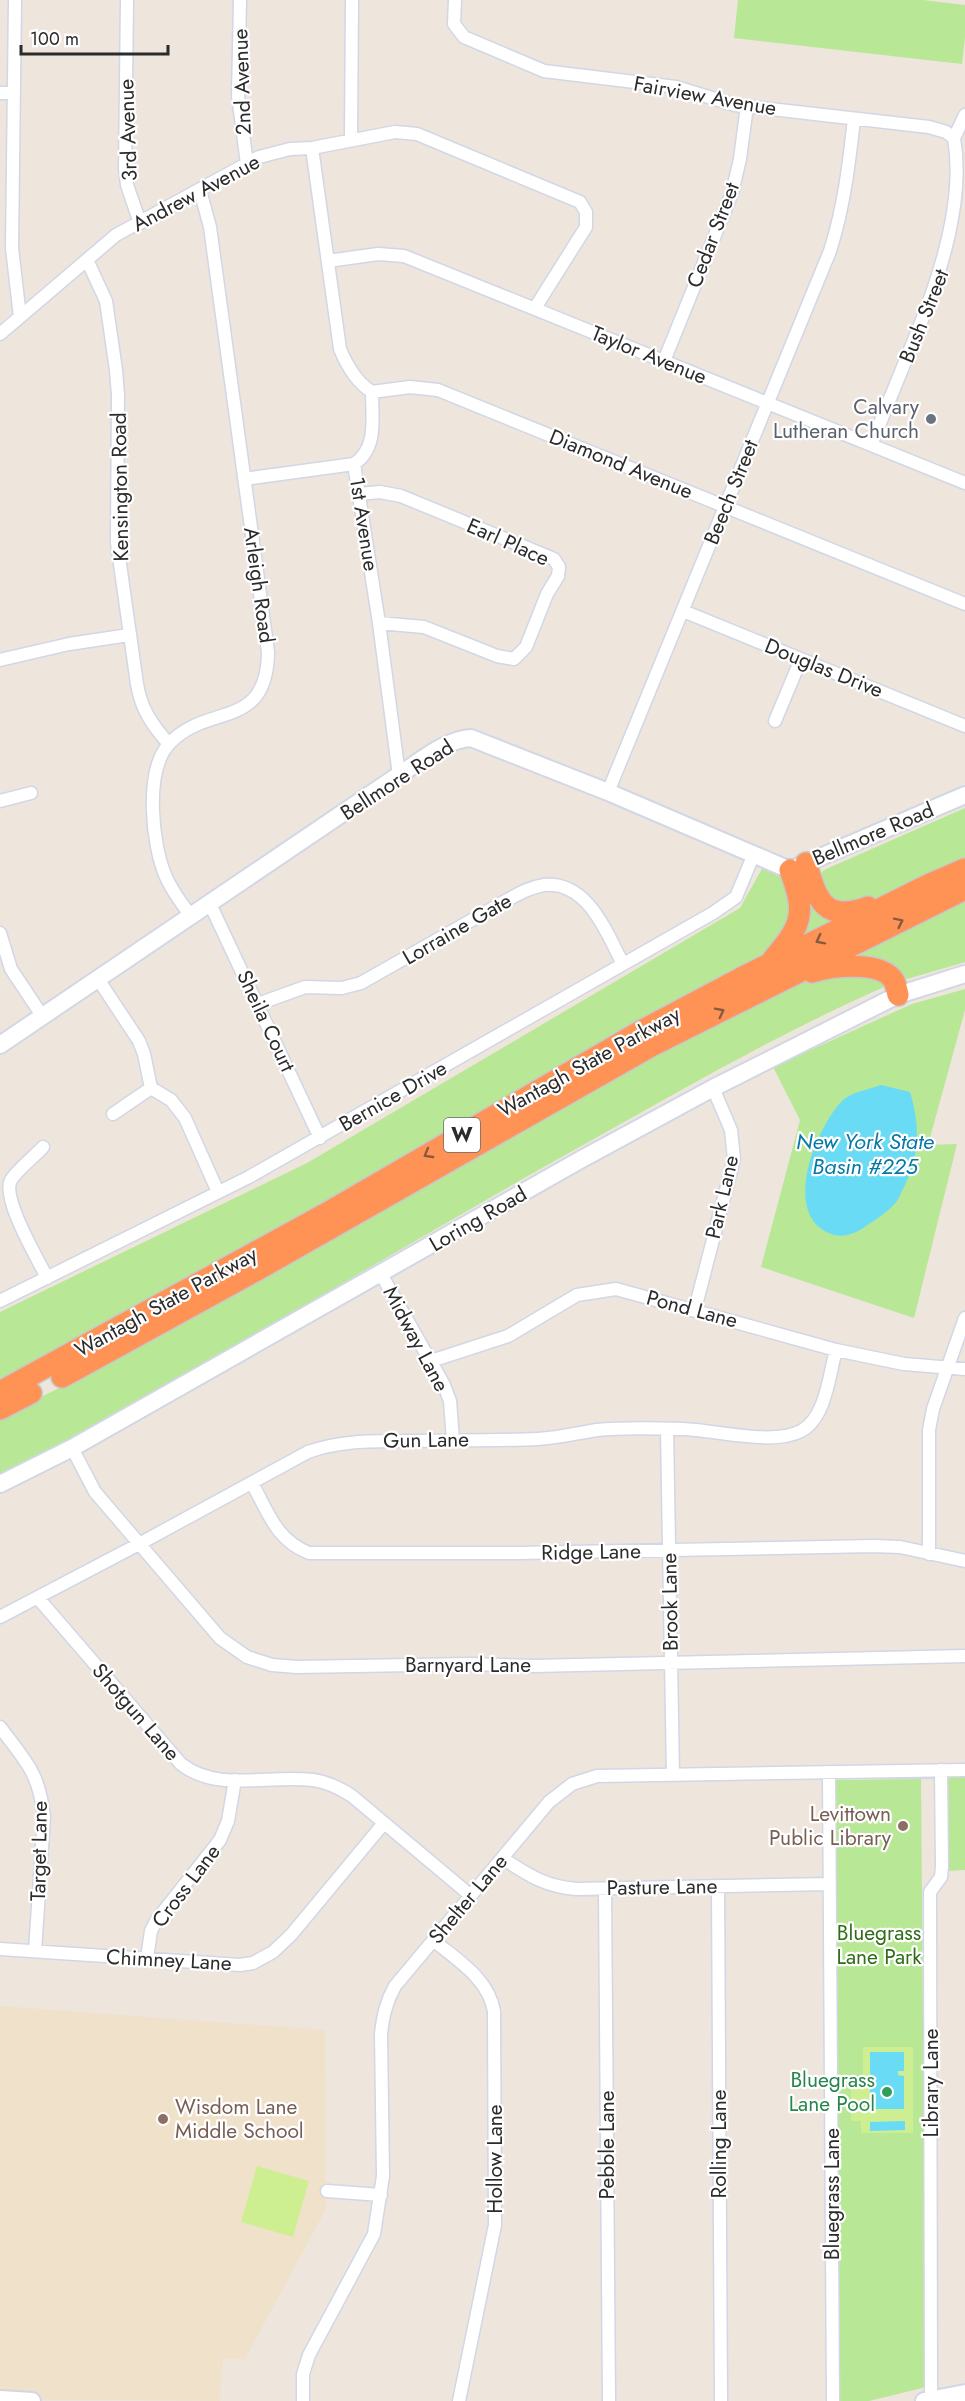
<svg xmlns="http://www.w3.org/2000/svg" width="965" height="2401" font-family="Jost,sans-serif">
<rect width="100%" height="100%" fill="#eee5dd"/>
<path fill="#f0e1cb" d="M0,2006L325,2030L326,2209L245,2359H223L220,2401L0,2399Z"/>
<path fill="#b8e796" d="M738,0H923L965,5V37L962,64L734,38Z
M965,808V859L861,907L847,909L823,892L820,875L824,870Z
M763,867C787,880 789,881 795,908L773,952L0,1382V1312L307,1163L740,908Z
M806,895L840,918L794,947Z
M965,895V962L907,979L847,960L853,948Z
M838,974H879L887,983L884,987C784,1031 688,1086 592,1140C416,1238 242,1343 68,1446L0,1479V1417L106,1365L626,1071L800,981Z
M965,989V1010L928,1145L957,1144L914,1318L761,1267L800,1120L773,1067L912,1004Z
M945,1774H965V1870L947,1871Z
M921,1779L926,2387L869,2401H840L835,1780Z"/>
<path fill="#ceef91" d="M863,2047H913V2133H861V2121H851V2087L863,2086Z
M257,2166L309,2181L293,2237L241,2222Z"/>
<path fill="#6adbf5" d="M881,1085L910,1092C920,1125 920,1154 905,1185C902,1190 900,1196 897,1201C890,1210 878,1218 869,1224C858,1232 845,1239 831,1234C780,1215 816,1127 843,1100C852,1092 870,1089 881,1085Z
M870,2052H904V2071H898V2075L904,2076V2109H870Z
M905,2121V2130L870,2131V2122Z"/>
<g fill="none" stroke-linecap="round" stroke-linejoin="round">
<defs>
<path id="street" d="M15,0L12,248L20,317
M127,0L125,169L127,185L140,223
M240,0L238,96L247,164
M455,0L454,24L464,37L544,71L676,87L735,105L929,127L946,132L954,138
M0,93H14
M351,139L352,0
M312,148L340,349C347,366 356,382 372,392C372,418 378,448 354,464L379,623L399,775
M87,260L106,301L116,370L118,395L117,543L137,684C141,709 152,725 169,744
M328,261L378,254L404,256L965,483
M0,334L116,235L259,157L290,149L312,148L395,132L417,134L580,202L586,212V227L535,308
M664,361L732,193L740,159L747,106
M372,392L410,387L438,390L965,604
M871,445C886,408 901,372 916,335C940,277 965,201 954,138L965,115
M244,479L354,464
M359,494L380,492L401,496L554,559L559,567L558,576L547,594L526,647L514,659L497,656L424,627L379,623
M683,611L965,726
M0,660L69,644L129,635
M775,721L801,659
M608,792L830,251C844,207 849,164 854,119
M0,801L31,793
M210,904L320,1138
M191,916C182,904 172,891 166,877C152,846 144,771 169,744C207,702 267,732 268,652L210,227L200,190
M0,933L11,969L43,1017
M98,979L139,1041L144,1054L151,1088L171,1100L185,1118L218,1192
M258,1004L305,987L342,988L361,983L509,899C520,893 531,887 544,885C588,881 606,932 623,964
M113,1114L151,1088
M43,1147C35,1156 16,1171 11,1180C1,1198 38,1259 47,1278
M381,1274L444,1385L450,1401L453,1440
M0,1301L249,1177L713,913L736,897L754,854
M695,1309L734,1159L731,1130L713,1088
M431,1361L508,1336L577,1295L616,1289L836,1350L904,1364L965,1369
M667,1430L673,1775
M72,1448L95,1492L220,1638L247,1657L272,1665L297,1667L470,1664L533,1666L965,1656
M252,1483C268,1512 276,1540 309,1553H519L874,1546L900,1547L965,1561
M929,1554V1430L933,1409L965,1318
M38,1598L181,1764C218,1793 269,1774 313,1780C328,1782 340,1788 352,1796L470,1895
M0,1617L139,1544L308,1452C339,1441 369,1441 402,1441C447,1440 493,1441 538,1439C558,1438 578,1433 597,1430C625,1427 655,1428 683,1429C715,1430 773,1446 801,1431C826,1418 829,1375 836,1350
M0,1727C26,1762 39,1772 44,1817L35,1951
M829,1772L833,2401
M502,1858C529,1875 543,1886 576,1889L830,1884
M718,1886L721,2401
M605,1889L609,2401
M433,1940C457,1960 488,1978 494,2011L495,2225L459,2401
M0,1949L240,1965L253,1963L273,1952L291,1935L384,1823
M147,1958L151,1931L156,1921L220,1840L228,1821L235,1780
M327,2191L381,2195
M931,2399L930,1892L941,1877L942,1866L941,1770
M303,2401V2374L309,2355L374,2234L383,2176L381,2034C383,2016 386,2002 395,1986L549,1802L572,1784L597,1776L965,1770"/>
<path id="secondary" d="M0,1045L399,775C421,761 444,740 471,738L608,792L790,870L965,795
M0,1484L72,1448L580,1160L713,1088L898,995L965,974
M0,2399L32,2401
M924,2401L965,2393"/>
<path id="highway" d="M806,863C817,900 824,923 868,907
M773,959C803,924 806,913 790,870
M812,972C831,966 882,960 894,981C896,985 897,991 898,995
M62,1377L257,1270L651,1046L965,889
M0,1392L325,1214L641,1031L741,978L928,885L965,869
M0,1409L31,1393"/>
</defs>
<use href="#street" stroke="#d2d7e5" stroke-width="15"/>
<use href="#secondary" stroke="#d2d7e5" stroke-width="20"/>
<use href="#highway" stroke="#c8c8c8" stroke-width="24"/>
<use href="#street" stroke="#fff" stroke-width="12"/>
<use href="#secondary" stroke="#fff" stroke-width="16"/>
<use href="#highway" stroke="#ff9356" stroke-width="21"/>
</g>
<defs><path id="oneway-chevron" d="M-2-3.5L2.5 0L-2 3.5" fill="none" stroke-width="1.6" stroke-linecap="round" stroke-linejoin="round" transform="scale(1.5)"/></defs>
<g stroke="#8a5a3e">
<use href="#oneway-chevron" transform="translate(899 922) rotate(-26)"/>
<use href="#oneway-chevron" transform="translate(820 940) rotate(153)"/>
<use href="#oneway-chevron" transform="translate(720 1012) rotate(-27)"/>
<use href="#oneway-chevron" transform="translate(428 1154) rotate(150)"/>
</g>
<circle fill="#6b7280" stroke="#fff" stroke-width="2" cx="931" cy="419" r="6"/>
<g fill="#8d6e63" stroke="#fff" stroke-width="2">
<circle cx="903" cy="1826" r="6"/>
<circle cx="163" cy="2119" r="6"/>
</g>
<circle fill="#2e9e5b" stroke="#fff" stroke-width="2" cx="887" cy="2092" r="6"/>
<g text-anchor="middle" stroke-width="4.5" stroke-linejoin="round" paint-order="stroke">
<rect fill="#fff" stroke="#6b6b6b" stroke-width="1.5" x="444" y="1118" width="36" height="34" rx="4.5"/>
<g font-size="20" font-weight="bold" fill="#2b2b2b">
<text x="462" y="1142">W</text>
</g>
<g font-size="21" fill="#2b2b2b" stroke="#fff">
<text transform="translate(242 82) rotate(-92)" y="7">2nd Avenue</text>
<text transform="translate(705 96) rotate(10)" y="7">Fairview Avenue</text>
<text transform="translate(128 130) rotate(-92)" y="7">3rd Avenue</text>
<text transform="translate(196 193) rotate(-28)" y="7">Andrew Avenue</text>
<text transform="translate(713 235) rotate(-69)" y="7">Cedar Street</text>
<text transform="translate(924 316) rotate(-68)" y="7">Bush Street</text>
<text transform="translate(649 355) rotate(22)" y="7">Taylor Avenue</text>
<text transform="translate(621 464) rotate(22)" y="7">Diamond Avenue</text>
<text transform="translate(120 487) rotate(-91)" y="7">Kensington Road</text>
<text transform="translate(731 492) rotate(-68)" y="7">Beech Street</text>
<text transform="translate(364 524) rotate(81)" y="7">1st Avenue</text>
<text transform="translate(508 542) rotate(24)" y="7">Earl Place</text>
<text transform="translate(259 585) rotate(82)" y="7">Arleigh Road</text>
<text transform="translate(824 668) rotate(22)" y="7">Douglas Drive</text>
<text transform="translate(397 780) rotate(-33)" y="7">Bellmore Road</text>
<text transform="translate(873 834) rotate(-23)" y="7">Bellmore Road</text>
<text transform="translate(457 929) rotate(-30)" y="7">Lorraine Gate</text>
<text transform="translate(266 1021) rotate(65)" y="7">Sheila Court</text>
<text transform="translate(589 1062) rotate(-29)" y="7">Wantagh State Parkway</text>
<text transform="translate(393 1096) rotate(-30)" y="7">Bernice Drive</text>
<text transform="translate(722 1197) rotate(-77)" y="7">Park Lane</text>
<text transform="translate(478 1219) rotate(-30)" y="7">Loring Road</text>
<text transform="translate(166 1302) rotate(-29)" y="7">Wantagh State Parkway</text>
<text transform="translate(692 1309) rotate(15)" y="7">Pond Lane</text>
<text transform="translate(416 1339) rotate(62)" y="7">Midway Lane</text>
<text transform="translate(426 1440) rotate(-1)" y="7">Gun Lane</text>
<text transform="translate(591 1552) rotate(-1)" y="7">Ridge Lane</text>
<text transform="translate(670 1602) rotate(-91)" y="7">Brook Lane</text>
<text x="468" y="1672">Barnyard Lane</text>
<text transform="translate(136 1712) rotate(49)" y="7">Shotgun Lane</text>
<text transform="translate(39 1851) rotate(-89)" y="7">Target Lane</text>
<text transform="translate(186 1886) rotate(-53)" y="7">Cross Lane</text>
<text transform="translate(662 1887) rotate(-1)" y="7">Pasture Lane</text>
<text transform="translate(468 1899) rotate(-50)" y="7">Shelter Lane</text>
<text transform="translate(169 1960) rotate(3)" y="7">Chimney Lane</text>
<text transform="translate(931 2083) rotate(-90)" y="7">Library Lane</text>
<text transform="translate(719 2144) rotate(-90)" y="7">Rolling Lane</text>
<text transform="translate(607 2145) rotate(-90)" y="7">Pebble Lane</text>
<text transform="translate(495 2159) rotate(-90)" y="7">Hollow Lane</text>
<text transform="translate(832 2194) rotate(-90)" y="7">Bluegrass Lane</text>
</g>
<g font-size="21" fill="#5b616d" stroke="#fff" text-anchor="end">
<text x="919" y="414">Calvary<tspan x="919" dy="24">Lutheran Church</tspan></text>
</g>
<g font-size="21" fill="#785e54" stroke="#fff" text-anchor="end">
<text x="891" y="1821">Levittown<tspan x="891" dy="24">Public Library</tspan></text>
<text x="175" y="2114" text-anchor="start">Wisdom Lane<tspan x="175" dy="24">Middle School</tspan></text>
</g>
<g font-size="21" fill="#2f6d16" stroke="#fff">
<text x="879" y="1940">Bluegrass<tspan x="879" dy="24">Lane Park</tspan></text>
</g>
<g font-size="21" fill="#27864d" stroke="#fff" text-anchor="end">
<text x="875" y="2087">Bluegrass<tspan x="875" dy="24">Lane Pool</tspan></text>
</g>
<g font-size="22" font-style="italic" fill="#0679a4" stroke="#fff">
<text x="865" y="1149">New York State<tspan x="865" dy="25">Basin #225</tspan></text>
</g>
</g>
<path d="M21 45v9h147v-9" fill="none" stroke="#2b2b2b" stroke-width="3"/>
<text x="30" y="45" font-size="18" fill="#2b2b2b" stroke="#ffffff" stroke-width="4.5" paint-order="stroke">100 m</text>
</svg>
